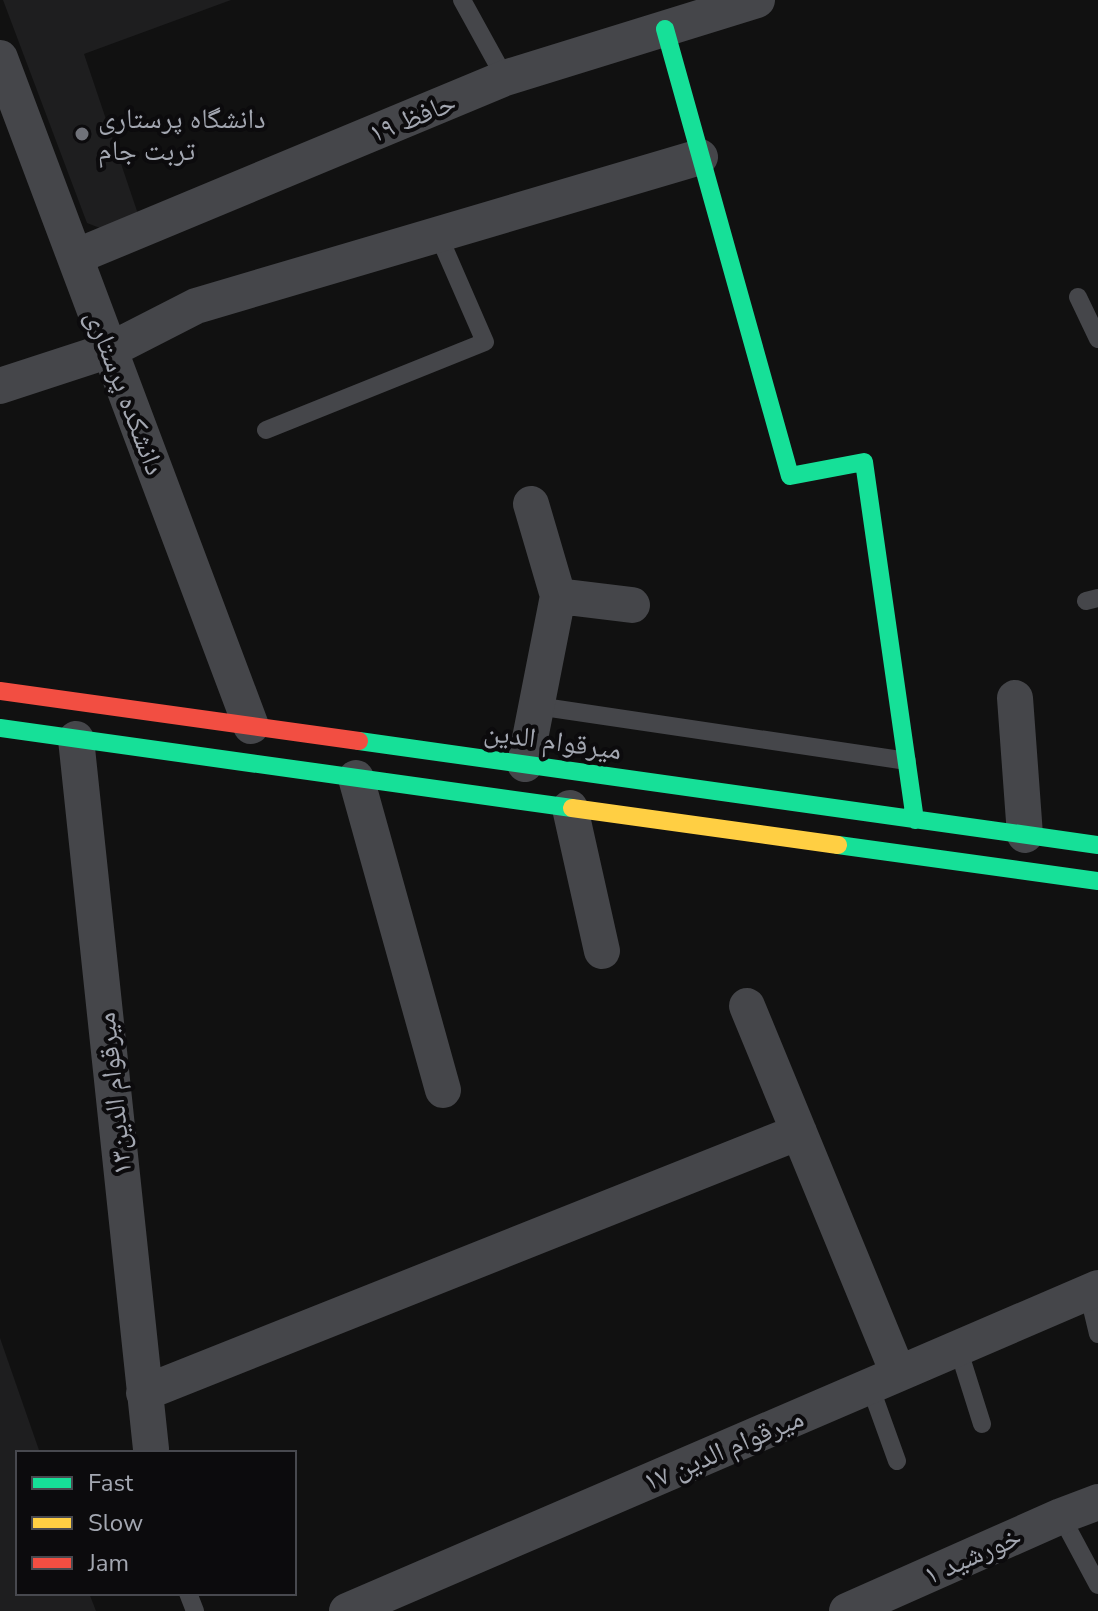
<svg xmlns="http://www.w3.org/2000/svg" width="1098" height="1611" font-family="'Nunito Sans','Noto Naskh Arabic',sans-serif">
<rect width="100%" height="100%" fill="#111"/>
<path fill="#1e1e1f" d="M3,0H231L84,54L138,214L100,228L87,223Z
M0,1338L40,1453H18V1593H89L96,1611H0Z"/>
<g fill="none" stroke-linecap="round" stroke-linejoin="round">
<path stroke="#45464a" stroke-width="18" d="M462,0L505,78
M1078,297L1098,339
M266,430L485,342L438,234
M1086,601L1098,598
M537,706L907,761
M1088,1292L1098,1334
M958,1348L982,1424
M870,1386L897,1461
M1061,1516L1098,1585
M188,1593L195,1611"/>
<path stroke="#45464a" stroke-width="36" d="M0,58L251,726
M75,257L505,78L757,0
M0,386L110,350L196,306L700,157
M558,596L632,605
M1015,698L1025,835
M76,739L151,1449
M525,764L558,596L531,504
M356,778L443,1090
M570,808L602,951
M747,1006L898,1373
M144,1393L799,1132
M347,1611L1098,1288
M847,1611L1061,1516L1098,1502"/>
<path stroke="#16e098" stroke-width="18" d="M665,29L790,476L864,462L915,820
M0,728L572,808
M359,741L1098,845
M838,845L1098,881"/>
<path stroke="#ffcf43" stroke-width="18" d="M572,808L838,845"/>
<path stroke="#f24e42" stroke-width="18" d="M0,691L359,741"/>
</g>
<circle fill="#707279" stroke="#0c0b0d" stroke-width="3" cx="82" cy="134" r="8"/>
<g text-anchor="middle" stroke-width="8" stroke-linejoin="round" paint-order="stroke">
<g font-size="28" fill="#a3a7b1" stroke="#0c0b0d">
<text transform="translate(412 117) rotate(-22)" y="10">حافظ ۱۹</text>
<text transform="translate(126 392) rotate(69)" y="10">دانشکده پرستاری</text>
<text transform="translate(553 740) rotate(8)" y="10">میرقوام الدین</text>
<text transform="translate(113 1094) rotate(-96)" y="10">میرقوام الدین۱۳</text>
<text transform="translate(723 1449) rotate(-23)" y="10">میرقوام الدین ۱۷</text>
<text transform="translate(972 1555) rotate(-24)" y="10">خورشید ۱</text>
</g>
<g font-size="28" fill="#a3a7b1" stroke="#0c0b0d" text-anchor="start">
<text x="98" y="128">دانشگاه پرستاری<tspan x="98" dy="32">تربت جام</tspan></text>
</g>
</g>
<rect x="16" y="1451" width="280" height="144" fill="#0c0b0d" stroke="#48494f" stroke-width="2"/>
<rect x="32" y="1477" width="40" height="12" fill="#16e098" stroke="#48494f" stroke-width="2"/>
<text x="88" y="1491" font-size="24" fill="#a3a7b1">Fast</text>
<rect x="32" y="1517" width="40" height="12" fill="#ffcf43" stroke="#48494f" stroke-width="2"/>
<text x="88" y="1531" font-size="24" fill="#a3a7b1">Slow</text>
<rect x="32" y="1557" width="40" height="12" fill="#f24e42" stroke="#48494f" stroke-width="2"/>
<text x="88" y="1571" font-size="24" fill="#a3a7b1">Jam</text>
</svg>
